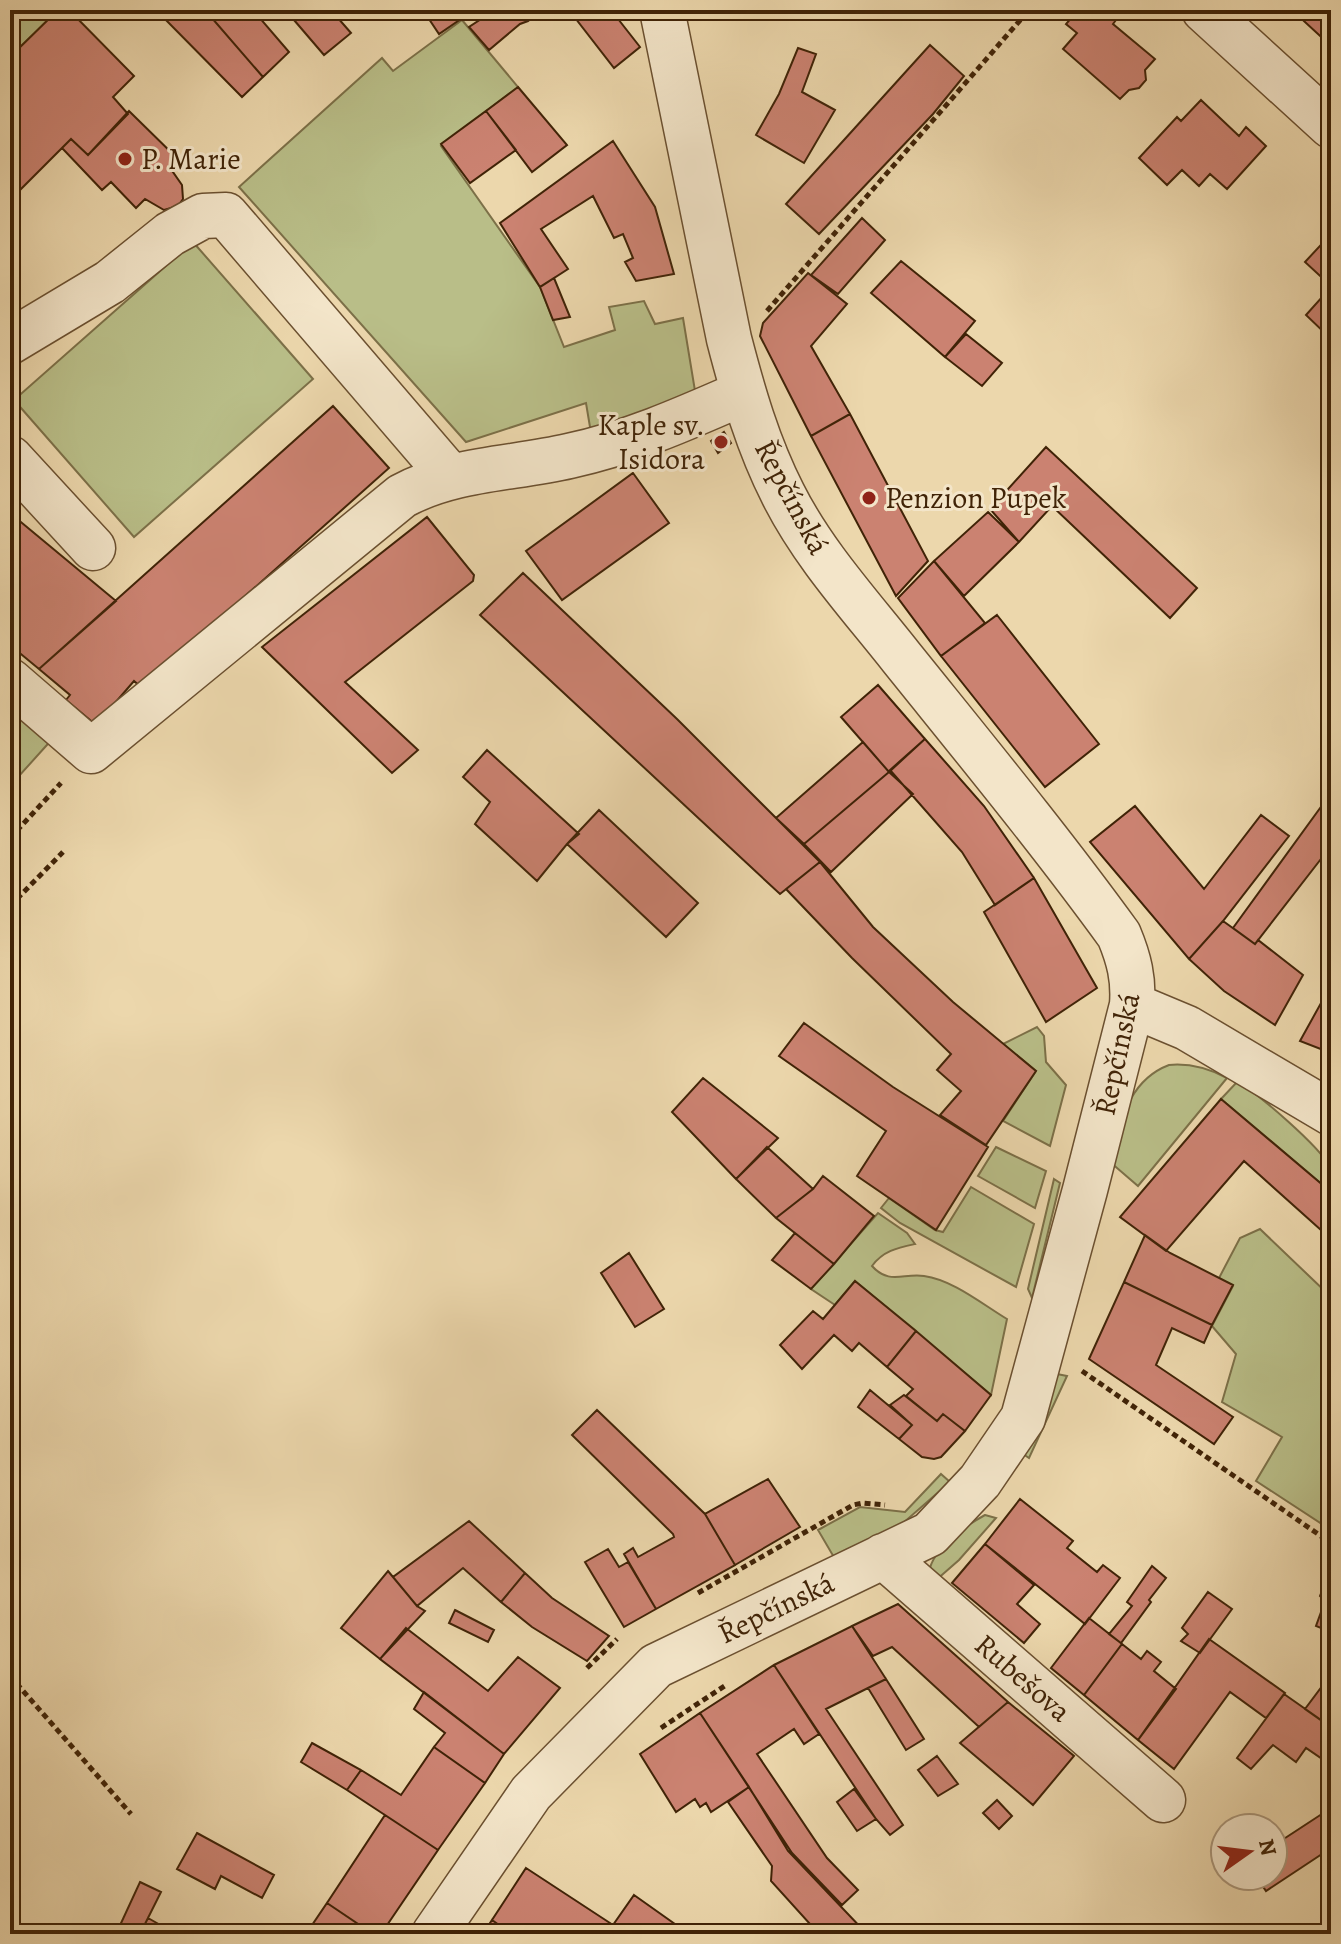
<svg xmlns="http://www.w3.org/2000/svg" width="1341" height="1944" font-family="Alegreya,serif">
<rect width="100%" height="100%" fill="#ecd7ac"/>
<filter id="stains"><feTurbulence type="fractalNoise" baseFrequency=".0025" numOctaves="4"/><feColorMatrix values="0 0 0 0 .2 0 0 0 0 .09 0 0 0 0 .02 0 0 0 .5 -.17"/></filter>
<radialGradient id="worn" r=".72"><stop offset=".6" stop-color="#630" stop-opacity="0"/><stop offset="1" stop-color="#630" stop-opacity=".3"/></radialGradient>
<path fill="#b9be88" stroke="#7c7048" stroke-width="2" d="M10,10H58L10,57Z
M462,20L518,87L441,146L540,287L564,347L615,330L609,307L644,301L655,324L683,318L697,403L591,433L586,403L466,442L239,187L382,58L393,71Z
M193,242L313,379L134,537L14,400Z
M10,699L55,736L10,786Z
M1037,1027L1044,1036L1046,1062L1066,1085L1050,1146L1003,1121L1036,1071L1003,1044Z
M1169,1065C1190,1063 1208,1068 1227,1078L1138,1186L1110,1162C1121,1123 1127,1081 1169,1065Z
M1237,1082C1257,1092 1320,1147 1330,1167C1333,1173 1331,1184 1331,1192L1221,1099Z
M996,1147L1046,1171L1035,1208L978,1176Z
M1054,1179L1060,1183L1032,1298L1028,1289Z
M971,1187L1034,1224L1016,1287L900,1223L881,1208L889,1198L935,1230L943,1232Z
M878,1213L907,1233L915,1244C897,1248 883,1251 872,1266C889,1285 903,1273 924,1276C953,1280 982,1304 1007,1319L991,1395L855,1281L835,1305L811,1289Z
M1260,1229L1331,1297V1530L1256,1481L1282,1437L1222,1402L1236,1354L1212,1326L1233,1286L1219,1278L1240,1238Z
M1057,1374L1067,1376L1029,1458L1023,1454Z
M941,1474L950,1482L902,1524L835,1559L818,1530L860,1507L905,1512Z
M985,1515L996,1518L959,1560L935,1581L929,1572C933,1548 965,1526 985,1515Z"/>
<path fill="#cb8271" stroke="#402307" stroke-width="2" d="M58,10H69L134,76L113,97L128,114L88,155L71,139L10,200V57Z
M156,10H205L263,77L242,97Z
M205,10H253L289,52L263,77Z
M306,10H331L351,33L324,55L294,20Z
M423,10H474L439,34Z
M495,10H541L528,21L520,24L489,50L469,27Z
M569,10H611L640,47L614,68Z
M1078,10H1112L1119,16L1113,24L1155,59L1145,70L1146,80L1139,88L1129,90L1120,99L1063,49L1077,33L1066,24Z
M1294,10H1331V46L1293,11Z
M930,45L964,76L933,114L819,234L786,204Z
M798,48L816,54L802,92L835,110L804,163L756,135L779,94Z
M518,87L567,145L532,172L486,111Z
M1201,100L1239,136L1246,127L1266,146L1227,189L1210,174L1199,186L1182,170L1167,185L1139,158L1177,117L1181,121Z
M129,111L182,163L173,172L182,185L183,199L178,206L164,210L145,199L136,208L111,182L102,190L62,148L71,139L88,155Z
M486,111L516,150L470,183L441,144Z
M613,141L655,207L674,274L636,281L625,262L633,258L623,234L614,238L593,196L541,229L568,269L540,287L500,223Z
M862,218L885,240L838,294L811,275Z
M1331,234V286L1305,262Z
M901,261L975,321L945,357L871,293Z
M808,273L847,304L811,346L850,414L811,436L760,336L763,323Z
M554,278L570,317L553,320L540,287Z
M1331,287V339L1306,315Z
M966,334L1002,363L982,386L945,357Z
M333,406L389,468L142,688L134,681L96,725L66,700L70,695L39,669Z
M850,414L928,561L896,596L811,436Z
M724,432L731,443L718,453L711,441Z
M1046,447L1197,588L1170,618L1052,506L1019,542L990,509Z
M633,473L669,523L562,600L526,551Z
M988,512L1019,542L964,596L934,561Z
M10,513L116,601L39,669L10,645Z
M427,517L474,575L473,581L345,682L418,750L392,773L262,647Z
M934,561L985,623L941,656L898,598Z
M523,573L677,719L820,862L780,894L480,615Z
M997,615L1099,744L1045,787L941,656Z
M878,685L925,739L889,772L841,717Z
M925,739L984,806L1034,878L995,905L962,852L890,770Z
M863,742L889,772L804,844L776,818Z
M487,750L579,834L567,844L537,881L475,824L490,802L463,777Z
M889,772L913,794L831,872L804,844Z
M1331,793V846L1255,944L1233,928Z
M1135,806L1204,889L1261,815L1289,836L1223,921L1189,959L1090,842Z
M599,810L698,903L666,937L567,844Z
M820,862L873,927L953,1002L1036,1071L986,1145L940,1115L961,1091L937,1070L951,1054L852,958L786,889Z
M1034,878L1097,988L1046,1022L984,912Z
M1223,921L1255,944L1258,940L1303,975L1275,1025L1224,991L1189,959Z
M1331,985V1053L1300,1041Z
M804,1023L893,1087L988,1147L936,1230L857,1176L886,1131L779,1056Z
M703,1078L778,1138L736,1179L672,1112Z
M1221,1099L1331,1192V1239L1244,1161L1166,1251L1120,1217Z
M767,1147L813,1189L776,1218L736,1179Z
M823,1176L874,1216L834,1264L776,1218L813,1189Z
M795,1233L834,1264L811,1289L772,1260Z
M1145,1235L1170,1253L1233,1285L1212,1325L1124,1282Z
M629,1253L664,1309L635,1327L601,1273Z
M855,1281L916,1331L887,1367L859,1343L852,1351L834,1335L802,1369L780,1345L813,1311L823,1319Z
M1124,1282L1212,1325L1204,1343L1172,1328L1156,1365L1233,1417L1214,1444L1089,1359Z
M916,1331L991,1395L965,1431L943,1414L937,1421L906,1396L913,1389L887,1367Z
M870,1390L912,1425L899,1439L858,1407Z
M904,1395L937,1421L943,1414L965,1431L941,1457L934,1459L922,1457L899,1439L912,1425L890,1405Z
M597,1410L705,1514L735,1565L656,1609L624,1554L633,1548L638,1557L674,1537L673,1534L572,1435Z
M768,1479L800,1527L735,1565L705,1514Z
M1020,1499L1073,1541L1067,1548L1097,1572L1103,1565L1120,1578L1085,1624L985,1544Z
M469,1521L525,1573L501,1602L463,1568L417,1606L393,1577Z
M985,1544L1034,1585L1017,1604L1040,1624L1024,1643L952,1583Z
M608,1549L619,1567L628,1562L656,1609L624,1627L585,1562Z
M1152,1566L1166,1578L1149,1600L1151,1602L1121,1643L1109,1634L1132,1606L1127,1602Z
M1331,1568V1632L1316,1626L1325,1601L1320,1596Z
M388,1571L417,1606L425,1611L380,1659L341,1628Z
M525,1573L552,1598L609,1636L587,1661L532,1627L501,1602Z
M1208,1592L1232,1609L1200,1653L1181,1641L1188,1634L1182,1628Z
M898,1604L1008,1702L979,1727L892,1647L873,1656L852,1626Z
M455,1610L494,1630L488,1642L449,1623Z
M1089,1618L1122,1644L1084,1695L1051,1668Z
M852,1626L886,1679L826,1709L903,1825L890,1835L876,1819L774,1665Z
M406,1628L488,1691L518,1657L560,1688L504,1754L380,1659Z
M1209,1639L1285,1693L1266,1718L1230,1692L1174,1769L1138,1740Z
M1122,1644L1141,1659L1147,1651L1161,1662L1154,1671L1176,1689L1138,1740L1084,1695Z
M774,1665L819,1734L804,1744L794,1729L757,1754L827,1858L858,1890L842,1905L792,1853L700,1713Z
M886,1679L924,1739L906,1750L868,1688Z
M1326,1681L1331,1685L1329,1726L1305,1709Z
M424,1692L504,1754L485,1783L434,1747L445,1733L414,1709Z
M1284,1694L1331,1727V1765L1306,1748L1296,1762L1273,1745L1251,1769L1237,1758Z
M1008,1702L1074,1756L1033,1805L960,1743Z
M700,1713L749,1787L711,1812L706,1803L700,1807L695,1799L676,1812L640,1754Z
M312,1743L361,1770L347,1790L301,1762Z
M434,1747L485,1783L438,1850L347,1790L361,1770L401,1795Z
M937,1756L958,1784L938,1796L918,1770Z
M749,1787L788,1851L867,1934H819L771,1881L772,1866L728,1802Z
M854,1789L876,1819L857,1831L837,1802Z
M997,1800L1012,1816L999,1829L983,1813Z
M1331,1808V1848L1266,1891L1256,1876H1273V1846Z
M385,1815L438,1850L381,1934H373L327,1903Z
M197,1833L274,1875L262,1898L221,1876L215,1889L177,1869Z
M526,1868L613,1925L625,1934H568L565,1932L563,1934H512L492,1920Z
M140,1882L161,1892L140,1934H116Z
M634,1895L689,1934H625L613,1925Z
M327,1903L373,1934H306Z
M148,1918L176,1934H140Z
M492,1920L512,1934H483Z"/>
<g fill="none" stroke-linecap="round" stroke-linejoin="round">
<defs>
<path id="minor" d="M1204,10L1331,126
M10,342L110,282L170,234L203,216L226,215L450,476
M10,458L93,548
M10,681L91,751L402,496C454,468 513,469 569,456C630,443 686,418 743,393
M1132,1005L1187,1028L1331,1113
M883,1556L1163,1800
M434,1934L531,1793L656,1666L930,1534L980,1481L1023,1418L1085,1190L1132,1005C1134,979 1129,959 1119,935C1050,840 975,749 901,657C860,605 813,554 783,494C758,445 743,393 729,339L662,10"/>
</defs>
<use href="#minor" stroke="#6b5030" stroke-width="47"/>
<path stroke="#402307" stroke-width="5" stroke-dasharray="6 4" stroke-linecap="butt" d="M767,311L1029,10
M10,838L61,783
M10,906L63,852
M1082,1371L1331,1543
M698,1593L853,1505L863,1503L885,1505
M587,1668L617,1639
M10,1676L131,1814
M661,1728L726,1685"/>
<use href="#minor" stroke="#f3e5c9" stroke-width="44"/>
</g>
<g fill="#8f2418" stroke="#f3e5c9" stroke-width="3">
<circle cx="125" cy="159" r="8"/>
<circle cx="721" cy="442" r="8"/>
<circle cx="869" cy="498" r="8"/>
</g>
<g text-anchor="middle" stroke-width="6" stroke-linejoin="round" paint-order="stroke">
<g font-size="30" fill="#402307" stroke="#f3e5c9" text-anchor="start">
<text x="141" y="169">P. Marie</text>
<text x="705" y="435" text-anchor="end">Kaple sv.<tspan x="705" dy="34">Isidora</tspan></text>
<text x="885" y="508">Penzion Pupek</text>
</g>
<g font-size="30" fill="#402307" stroke="#f3e5c9">
<text transform="translate(792 497) rotate(62)" y="10">Řepčínská</text>
<text transform="translate(1117 1054) rotate(-78)" y="10">Řepčínská</text>
<text transform="translate(776 1608) rotate(-26)" y="10">Řepčínská</text>
<text transform="translate(1023 1678) rotate(41)" y="10">Rubešova</text>
</g>
</g>
<rect width="1341" height="1944" fill="none" stroke="#ecd7ac" stroke-width="40"/>
<rect x="12" y="12" width="1317" height="1920" fill="none" stroke="#402307" stroke-width="4"/>
<rect x="20" y="20" width="1301" height="1904" fill="none" stroke="#402307" stroke-width="2"/>
<g transform="translate(1249 1852) rotate(76)"><circle r="38" fill="#f3e5c9" stroke="#ab977b" stroke-width="2"/>
<path d="M0-6L14 30L0 20L-14 30Z" fill="#8f2418"/>
<text y="-12" font-size="22" font-weight="bold" text-anchor="middle" fill="#402307">N</text>
</g>
<rect width="100%" height="100%" filter="url(#stains)"/>
<rect width="100%" height="100%" fill="url(#worn)"/>
</svg>
